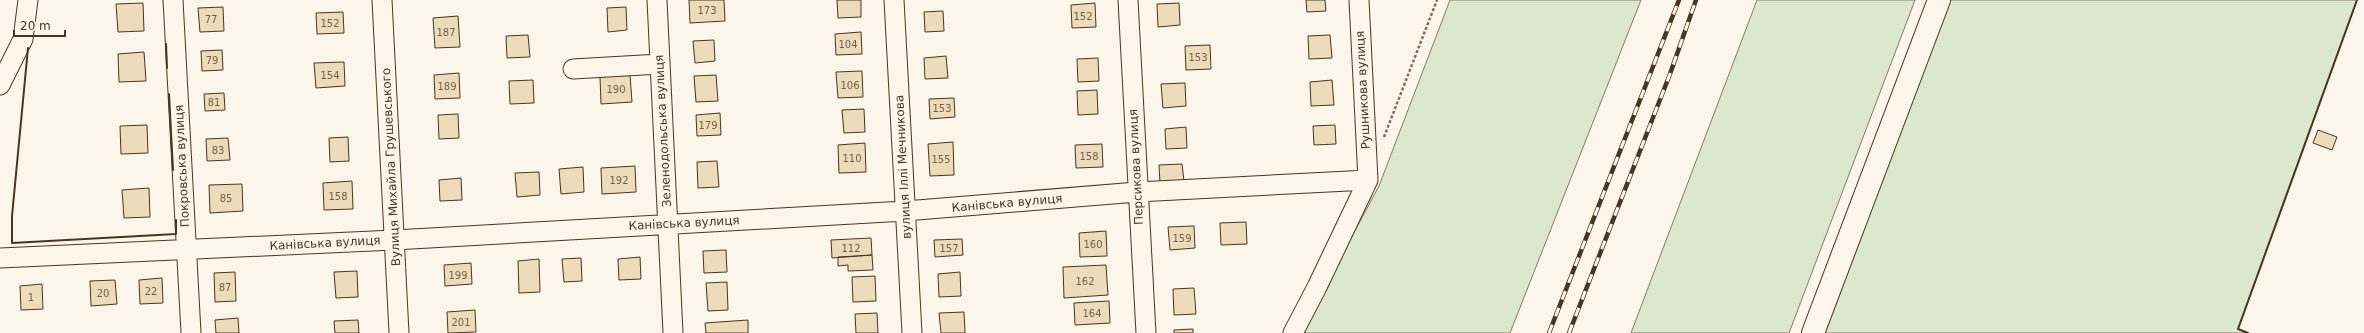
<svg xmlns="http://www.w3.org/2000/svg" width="2364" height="333" font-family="'DejaVu Sans',sans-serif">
<rect width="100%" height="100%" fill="#fbf6e9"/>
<path fill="#dce7d0" stroke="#887966" d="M1450,0H1641L1510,333H1300L1379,186Z
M1757,0H1915L1789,333H1631Z
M1950,0H2357L2238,329L2248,333H1825Z"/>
<path fill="#ecdcbc" stroke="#4a3520" d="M689,0H724L725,21L690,23Z
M837,0H861V17L838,18Z
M1306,0H1325L1326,11L1307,12Z
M143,3L144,31L118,32L116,4Z
M1095,3L1096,27L1072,28L1071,5Z
M1179,3L1180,25L1158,27L1157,4Z
M223,7L224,31L200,32L198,8Z
M626,7L627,30L608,32L607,8Z
M943,11L944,31L925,32L924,12Z
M343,12L344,33L317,34L316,13Z
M458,16L460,47L435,48L433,18Z
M861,32L862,54L836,55L835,34Z
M528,35L530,57L507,58L506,36Z
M1330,35L1332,58L1309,59L1308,36Z
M714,40L715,61L695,63L693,41Z
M1210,45L1211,69L1186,70L1185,46Z
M222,50L223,70L202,71L201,51Z
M144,52L146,81L119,82L118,54Z
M946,56L948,78L925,79L924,58Z
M1098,58L1099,81L1078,82L1077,59Z
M344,62L345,86L316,88L314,63Z
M862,71L863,97L838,98L836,72Z
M459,73L460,98L435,99L434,75Z
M630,75L632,102L601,104L600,77Z
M716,75L718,101L696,102L694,76Z
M533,80L534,103L510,104L509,81Z
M1332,80L1334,105L1311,106L1310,82Z
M1185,83L1186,106L1163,108L1161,84Z
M1097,90L1098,114L1078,115L1077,91Z
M224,93L225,110L205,111L204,94Z
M954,98L955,117L930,119L929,99Z
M864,109L865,132L844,133L842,110Z
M720,113L721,135L697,136L696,115Z
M458,114L459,138L439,139L438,115Z
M147,125L148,153L121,154L120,126Z
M1335,125L1336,144L1314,145L1313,126Z
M1186,127L1187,148L1166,149L1165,129Z
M2318,130L2337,137L2332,150L2313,143Z
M348,137L349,161L330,162L329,138Z
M228,138L230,160L207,161L206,139Z
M953,142L954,175L930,176L928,144Z
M865,143L866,172L839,173L838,145Z
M1102,144L1103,167L1076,168L1075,145Z
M717,161L719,187L698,188L697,162Z
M1182,164L1184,181L1160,183L1159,165Z
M635,166L636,192L602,194L601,168Z
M583,167L584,192L561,194L559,169Z
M539,172L540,195L517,197L515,173Z
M461,178L462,200L440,201L439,180Z
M352,181L353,209L324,210L323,183Z
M242,184L243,211L210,213L209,185Z
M149,188L150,217L124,218L122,190Z
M1246,222L1247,244L1221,245L1220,223Z
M1194,226L1195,248L1170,250L1168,227Z
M1106,231L1107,256L1080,257L1079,233Z
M871,238L872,255L832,258L831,240Z
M962,239L963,255L935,257L934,240Z
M726,250L727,272L704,273L703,251Z
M872,255L873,270L848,271V265L838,266V257Z
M640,257L641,279L619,280L618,259Z
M581,258L582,281L564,282L562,259Z
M539,259L540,292L519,293L518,261Z
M471,263L472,284L445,286L444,265Z
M1106,265L1108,295L1064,298L1063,267Z
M357,271L358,297L336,298L334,272Z
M235,272L236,301L215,302L214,273Z
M960,272L961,296L939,297L938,274Z
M875,276L876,301L853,302L852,277Z
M162,278L163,303L140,304L139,280Z
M115,280L117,304L91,306L90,281Z
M727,282L728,310L708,311L706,283Z
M42,284L43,309L21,310L20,286Z
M1194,288L1196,314L1174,315L1173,289Z
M1109,301L1110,323L1075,325L1074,303Z
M475,310L476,332L448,333L447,312Z
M964,312L965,333H941L939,313Z
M877,313L878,333H856L855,314Z
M238,318L239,333H216L215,320Z
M358,320L359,333H335L334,321Z
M748,320V333H706L705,323Z
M1193,329V333H1174V330Z"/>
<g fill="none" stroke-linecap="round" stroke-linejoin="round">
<defs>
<path id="minor" d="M173,0L191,333
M382,0L399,333
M657,0L673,333
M894,0L912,333
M1128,0L1146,333
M573,69L660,64
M0,85L23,39L28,0
M0,258L394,240L905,211L1137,192L1368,180
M1293,333L1317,287L1368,180L1359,0"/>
<path id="major" d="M1813,333L1939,0"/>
</defs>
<use href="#minor" stroke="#4a3520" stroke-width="21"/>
<use href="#major" stroke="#4a3520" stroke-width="24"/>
<path stroke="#7f6f5c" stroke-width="2.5" stroke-dasharray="3 2" stroke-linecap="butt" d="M1384,137L1437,0"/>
<use href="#minor" stroke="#fbf6e9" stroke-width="19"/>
<use href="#major" stroke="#fbf6e9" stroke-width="22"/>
<defs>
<path id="rail" d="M1549,333L1679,0
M1569,333L1670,74L1696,0"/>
</defs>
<use href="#rail" stroke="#4a3520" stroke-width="4.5"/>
<use href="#rail" stroke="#fbf6e9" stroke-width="3" stroke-dasharray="9" stroke-linecap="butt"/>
<path stroke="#4a3520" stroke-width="2" d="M166,44L167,68
M28,48L12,216V243L176,234V220
M169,94L173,170
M2248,333L2238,329L2357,0"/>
</g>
<g text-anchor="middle" stroke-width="3" stroke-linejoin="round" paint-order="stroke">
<g font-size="10" fill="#725f47">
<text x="707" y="14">173</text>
<text x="1083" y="20">152</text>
<text x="211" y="23">77</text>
<text x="330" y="27">152</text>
<text x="446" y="36">187</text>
<text x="848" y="48">104</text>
<text x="1198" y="61">153</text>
<text x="212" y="64">79</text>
<text x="330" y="79">154</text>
<text x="850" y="89">106</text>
<text x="447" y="90">189</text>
<text x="616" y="93">190</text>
<text x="214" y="106">81</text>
<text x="942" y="112">153</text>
<text x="708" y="129">179</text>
<text x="218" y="154">83</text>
<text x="1089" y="160">158</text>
<text x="852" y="162">110</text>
<text x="941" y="163">155</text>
<text x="619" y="184">192</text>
<text x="338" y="200">158</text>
<text x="226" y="202">85</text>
<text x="1182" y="242">159</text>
<text x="1093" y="248">160</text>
<text x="851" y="252">112</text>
<text x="949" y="252">157</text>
<text x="458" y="279">199</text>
<text x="1085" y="285">162</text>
<text x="225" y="291">87</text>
<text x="151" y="295">22</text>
<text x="103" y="297">20</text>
<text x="31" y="301">1</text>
<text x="1092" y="317">164</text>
<text x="461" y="326">201</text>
</g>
<g font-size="12" fill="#4a3520" stroke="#fbf6e9">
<text transform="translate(1363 90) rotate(-93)" y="4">Рушникова вулиця</text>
<text transform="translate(663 131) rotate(-93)" y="4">Зеленодольська вулиця</text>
<text transform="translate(182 166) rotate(-93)" y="4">Покровська вулиця</text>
<text transform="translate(391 167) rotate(-93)" y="4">Вулиця Михайла Грушевського</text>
<text transform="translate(903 167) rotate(-93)" y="4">вулиця Іллі Мечникова</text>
<text transform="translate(1136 167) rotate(-93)" y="4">Персикова вулиця</text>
<text transform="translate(1007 203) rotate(-5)" y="4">Канівська вулиця</text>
<text transform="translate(684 223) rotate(-3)" y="4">Канівська вулиця</text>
<text transform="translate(325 243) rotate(-3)" y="4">Канівська вулиця</text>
</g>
</g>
<path d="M14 30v6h51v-6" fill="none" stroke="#4a3520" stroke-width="2"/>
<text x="20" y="30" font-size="12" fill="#4a3520" stroke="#fbf6e9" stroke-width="3" paint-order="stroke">20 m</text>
</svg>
